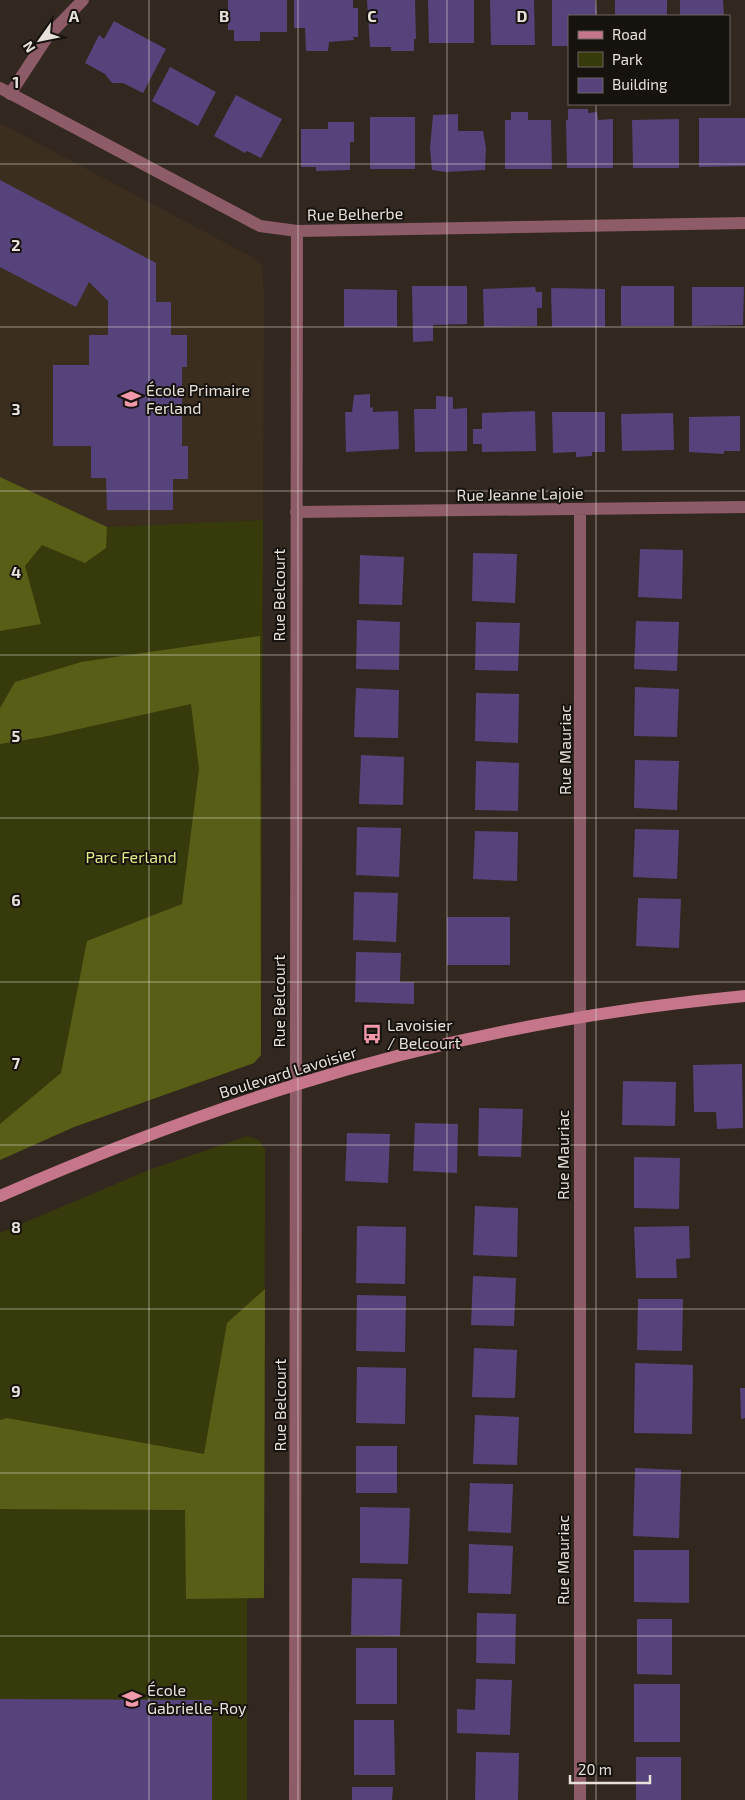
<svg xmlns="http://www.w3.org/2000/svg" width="745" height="1800" font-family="'Exo 2',sans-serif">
<rect width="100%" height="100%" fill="#32281f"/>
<path fill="#3c2e1f" d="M0,123L250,256L262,265L264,294L263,520L107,527L0,477Z"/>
<path fill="#373b0c" d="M0,477L107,527L263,520L261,1055L254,1063L74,1127L0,1160Z
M248,1136L260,1141L265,1150L264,1598L247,1599V1800H212L0,1699V1233L149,1170Z"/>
<path fill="#585e16" d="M0,477L107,527L106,548L85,563L42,545L25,566L41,624L0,631Z
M260,636L261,1055L254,1063L74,1127L0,1160V1124L61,1073L87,941L182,904L199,769L191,704L43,737L0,744V708L15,682L81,662Z
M265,1289L264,1598L186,1599L185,1510L0,1509V1420L7,1418L204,1454L227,1323Z"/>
<path fill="#57437b" d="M228,0H287V32H260V41H234V30H228Z
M294,0H353V8H358V37H353L354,40L329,42L328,51H306L305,28H294Z
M367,0H415L416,39H414V51H391V47H370Z
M428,0H474V43H429Z
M490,0H534L535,45H491Z
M552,0H595L597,16H569V46H552Z
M615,0H667V16H615Z
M680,0H723L724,16H680Z
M114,21L166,49L143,93L123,83H112L105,74L85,63L99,35L104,39Z
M170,67L216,92L198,126L152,101Z
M236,95L282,119L261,158L247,151L245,153L214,136Z
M568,109H588V113L597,112L598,120L613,119V168H567L566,120H568Z
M511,112H528V120H551L552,169H505V120H511Z
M458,114V131H483L486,148L485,170L446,172L432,170L430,148L433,115Z
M370,117H415V169H370Z
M699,118H745V166L699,167Z
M679,119V168H633L632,120Z
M328,122H354V142H350V170L316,171V167H301V129H328Z
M0,180L156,263V302H171V335H187V367H182V446H188V479H173V510H107L106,478H91V446H53V365H89V335H108V301L89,282L76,307L0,267Z
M412,286H467V324L433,325V341L413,342Z
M621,286H674V326H621Z
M535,287L536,292H542V308H537V326L484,327L483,289Z
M692,287H744L743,325L692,326Z
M551,288L605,289V327H552Z
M344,289L397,290V327H344Z
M370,394V408L373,407V412L398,411L399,449L346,452L345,412H352L354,395Z
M436,396L453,397V409L467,408V451L415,452L414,409H436Z
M535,411L536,451L482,452V444H473V429H482V413Z
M552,412H605V452H592V456L576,457V452L553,453Z
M673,413L674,450L622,451L621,414Z
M740,416V451H724V454L689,452V417Z
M640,549L683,550L682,599L638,597Z
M473,553L517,554L515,603L472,601Z
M360,555L404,557L402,605L359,604Z
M357,620L400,622L399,670L356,669Z
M636,621L679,622L677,671L634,669Z
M476,622L520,623L518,671L475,670Z
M635,687L679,689L677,737L634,736Z
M356,688L399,690L398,738L354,737Z
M476,693L519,694L518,743L475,741Z
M361,755L404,757L403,805L359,804Z
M635,760L679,761L677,810L634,808Z
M476,761L519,763L518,811L475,810Z
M357,827L401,828L399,877L356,875Z
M635,829L679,830L677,879L633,877Z
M475,831L518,832L517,881L473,879Z
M354,892L398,893L396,942L353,940Z
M638,898L681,899L679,948L636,946Z
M447,917H510V965H447Z
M356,952L401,953L400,982H414V1004L355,1002Z
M742,1064L743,1128L717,1129L716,1112H694L693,1065Z
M623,1081L676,1082L675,1126L622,1125Z
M479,1108L523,1109L521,1157L478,1156Z
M415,1123L458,1124L457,1173L413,1171Z
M347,1133L390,1134L388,1183L345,1181Z
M634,1157L680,1158L679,1209L634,1208Z
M475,1206L518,1208L517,1257L473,1255Z
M357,1226L406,1227L405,1284L356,1283Z
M689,1226L690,1258L676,1259L677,1278H636L634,1227Z
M473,1276L516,1278L514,1326L471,1325Z
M357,1295L406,1296L405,1352L356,1351Z
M638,1299H683L682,1351L637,1350Z
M474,1348L517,1350L515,1398L472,1397Z
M635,1363L693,1365L692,1434L634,1433Z
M357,1367L406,1368L405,1424L356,1423Z
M740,1388H745V1418L741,1419Z
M475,1415L519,1417L517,1465L473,1464Z
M356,1446H397V1493H356Z
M635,1468L681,1470L679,1538L633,1536Z
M470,1483L513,1484L511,1533L468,1531Z
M360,1507L410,1508L408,1564L360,1563Z
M469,1544L513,1546L511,1594L468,1593Z
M634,1550H689V1603L634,1602Z
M352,1578L402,1579L400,1636L351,1635Z
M477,1613L516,1614L515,1664L476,1663Z
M637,1619H672V1675L637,1674Z
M356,1648H397V1704H356Z
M476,1679L512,1680L510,1735L457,1733V1709L475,1710Z
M634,1684H680V1742H634Z
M0,1699L212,1700V1800H0Z
M354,1720H394L395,1775H354Z
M476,1752L519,1753L518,1800H475Z
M636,1757H681V1800H636Z
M352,1787H393L392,1800H352Z"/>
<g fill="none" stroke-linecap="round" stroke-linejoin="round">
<path stroke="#8e5b68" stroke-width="12" d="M0,88L260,226L297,231L745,223
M10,94L48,36L83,0
M296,512L745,507
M295,1800L297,231
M580,1800V510"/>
<path stroke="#c6768b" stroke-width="12" d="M0,1196C96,1154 195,1116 295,1085C439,1040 595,1010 745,996"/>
</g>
<path fill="none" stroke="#e8e1db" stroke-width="1" stroke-opacity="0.55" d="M149,0V1800M298,0V1800M447,0V1800M596,0V16M596,104V1800M0,164H745M0,327H745M0,491H745M0,655H745M0,818H745M0,982H745M0,1145H745M0,1309H745M0,1473H745M0,1636H745"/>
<defs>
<symbol id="school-bare" viewBox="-9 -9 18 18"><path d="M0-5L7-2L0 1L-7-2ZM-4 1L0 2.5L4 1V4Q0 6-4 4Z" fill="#f29aac" stroke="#16120e" stroke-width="2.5" paint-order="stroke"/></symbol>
<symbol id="bus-bare" viewBox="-9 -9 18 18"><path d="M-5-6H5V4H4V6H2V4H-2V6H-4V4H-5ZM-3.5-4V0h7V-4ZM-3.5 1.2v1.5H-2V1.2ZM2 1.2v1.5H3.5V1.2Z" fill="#f29aac" stroke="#16120e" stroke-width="2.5" paint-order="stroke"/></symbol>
</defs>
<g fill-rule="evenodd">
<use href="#school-bare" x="117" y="385" width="28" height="28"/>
<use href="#bus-bare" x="358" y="1020" width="28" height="28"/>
<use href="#school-bare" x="118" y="1685" width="28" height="28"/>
</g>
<g text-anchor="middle" stroke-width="4" stroke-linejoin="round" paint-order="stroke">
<g font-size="16" fill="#e8e1db" stroke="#16120e">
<text transform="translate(355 214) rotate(-1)" y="6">Rue Belherbe</text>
<text transform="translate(520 494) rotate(-1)" y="6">Rue Jeanne Lajoie</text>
<text transform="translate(279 595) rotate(-90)" y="6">Rue Belcourt</text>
<text transform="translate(565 750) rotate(-90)" y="6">Rue Mauriac</text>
<text transform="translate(279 1001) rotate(-90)" y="6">Rue Belcourt</text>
<text transform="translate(288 1072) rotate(-17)" y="6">Boulevard Lavoisier</text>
<text transform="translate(563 1155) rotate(-90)" y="6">Rue Mauriac</text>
<text transform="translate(280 1405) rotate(-90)" y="6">Rue Belcourt</text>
<text transform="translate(563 1560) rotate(-90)" y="6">Rue Mauriac</text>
</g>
<g font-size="16" fill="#e8e1db" stroke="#16120e" text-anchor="start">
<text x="146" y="396">École Primaire<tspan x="146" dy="18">Ferland</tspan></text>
<text x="387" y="1031">Lavoisier<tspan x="387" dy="18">/ Belcourt</tspan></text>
<text x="147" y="1696">École<tspan x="147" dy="18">Gabrielle-Roy</tspan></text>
</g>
<g font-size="16" fill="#e0ea88" stroke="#16120e">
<text x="131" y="863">Parc Ferland</text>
</g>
</g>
<g font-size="16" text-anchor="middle" font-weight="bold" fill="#e8e1db" stroke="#16120e" stroke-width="4" stroke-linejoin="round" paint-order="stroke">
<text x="74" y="22">A</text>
<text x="224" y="22">B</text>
<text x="372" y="22">C</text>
<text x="522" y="22">D</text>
<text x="16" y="88">1</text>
<text x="16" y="251">2</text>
<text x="16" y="415">3</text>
<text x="16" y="578">4</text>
<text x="16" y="742">5</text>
<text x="16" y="906">6</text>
<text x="16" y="1069">7</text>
<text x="16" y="1233">8</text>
<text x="16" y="1397">9</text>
</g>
<rect x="568" y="15" width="162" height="90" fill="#16120e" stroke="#6a6560"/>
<rect x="578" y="31" width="25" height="8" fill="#c6768b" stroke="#6a6560"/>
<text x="612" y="40" font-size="15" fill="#e8e1db">Road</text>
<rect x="578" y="52" width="25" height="15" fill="#373b0c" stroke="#6a6560"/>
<text x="612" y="65" font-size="15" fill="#e8e1db">Park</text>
<rect x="578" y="78" width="25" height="15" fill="#57437b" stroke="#6a6560"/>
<text x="612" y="90" font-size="15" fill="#e8e1db">Building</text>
<g transform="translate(40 40) rotate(237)" stroke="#16120e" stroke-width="4" paint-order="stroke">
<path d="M0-4L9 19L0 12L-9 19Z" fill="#e8e1db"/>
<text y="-8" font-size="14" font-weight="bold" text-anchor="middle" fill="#e8e1db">N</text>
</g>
<path d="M570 1775v8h80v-8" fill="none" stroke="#e8e1db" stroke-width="2.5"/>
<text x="578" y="1775" font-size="15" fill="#e8e1db" stroke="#16120e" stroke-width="4" paint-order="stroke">20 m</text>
</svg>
